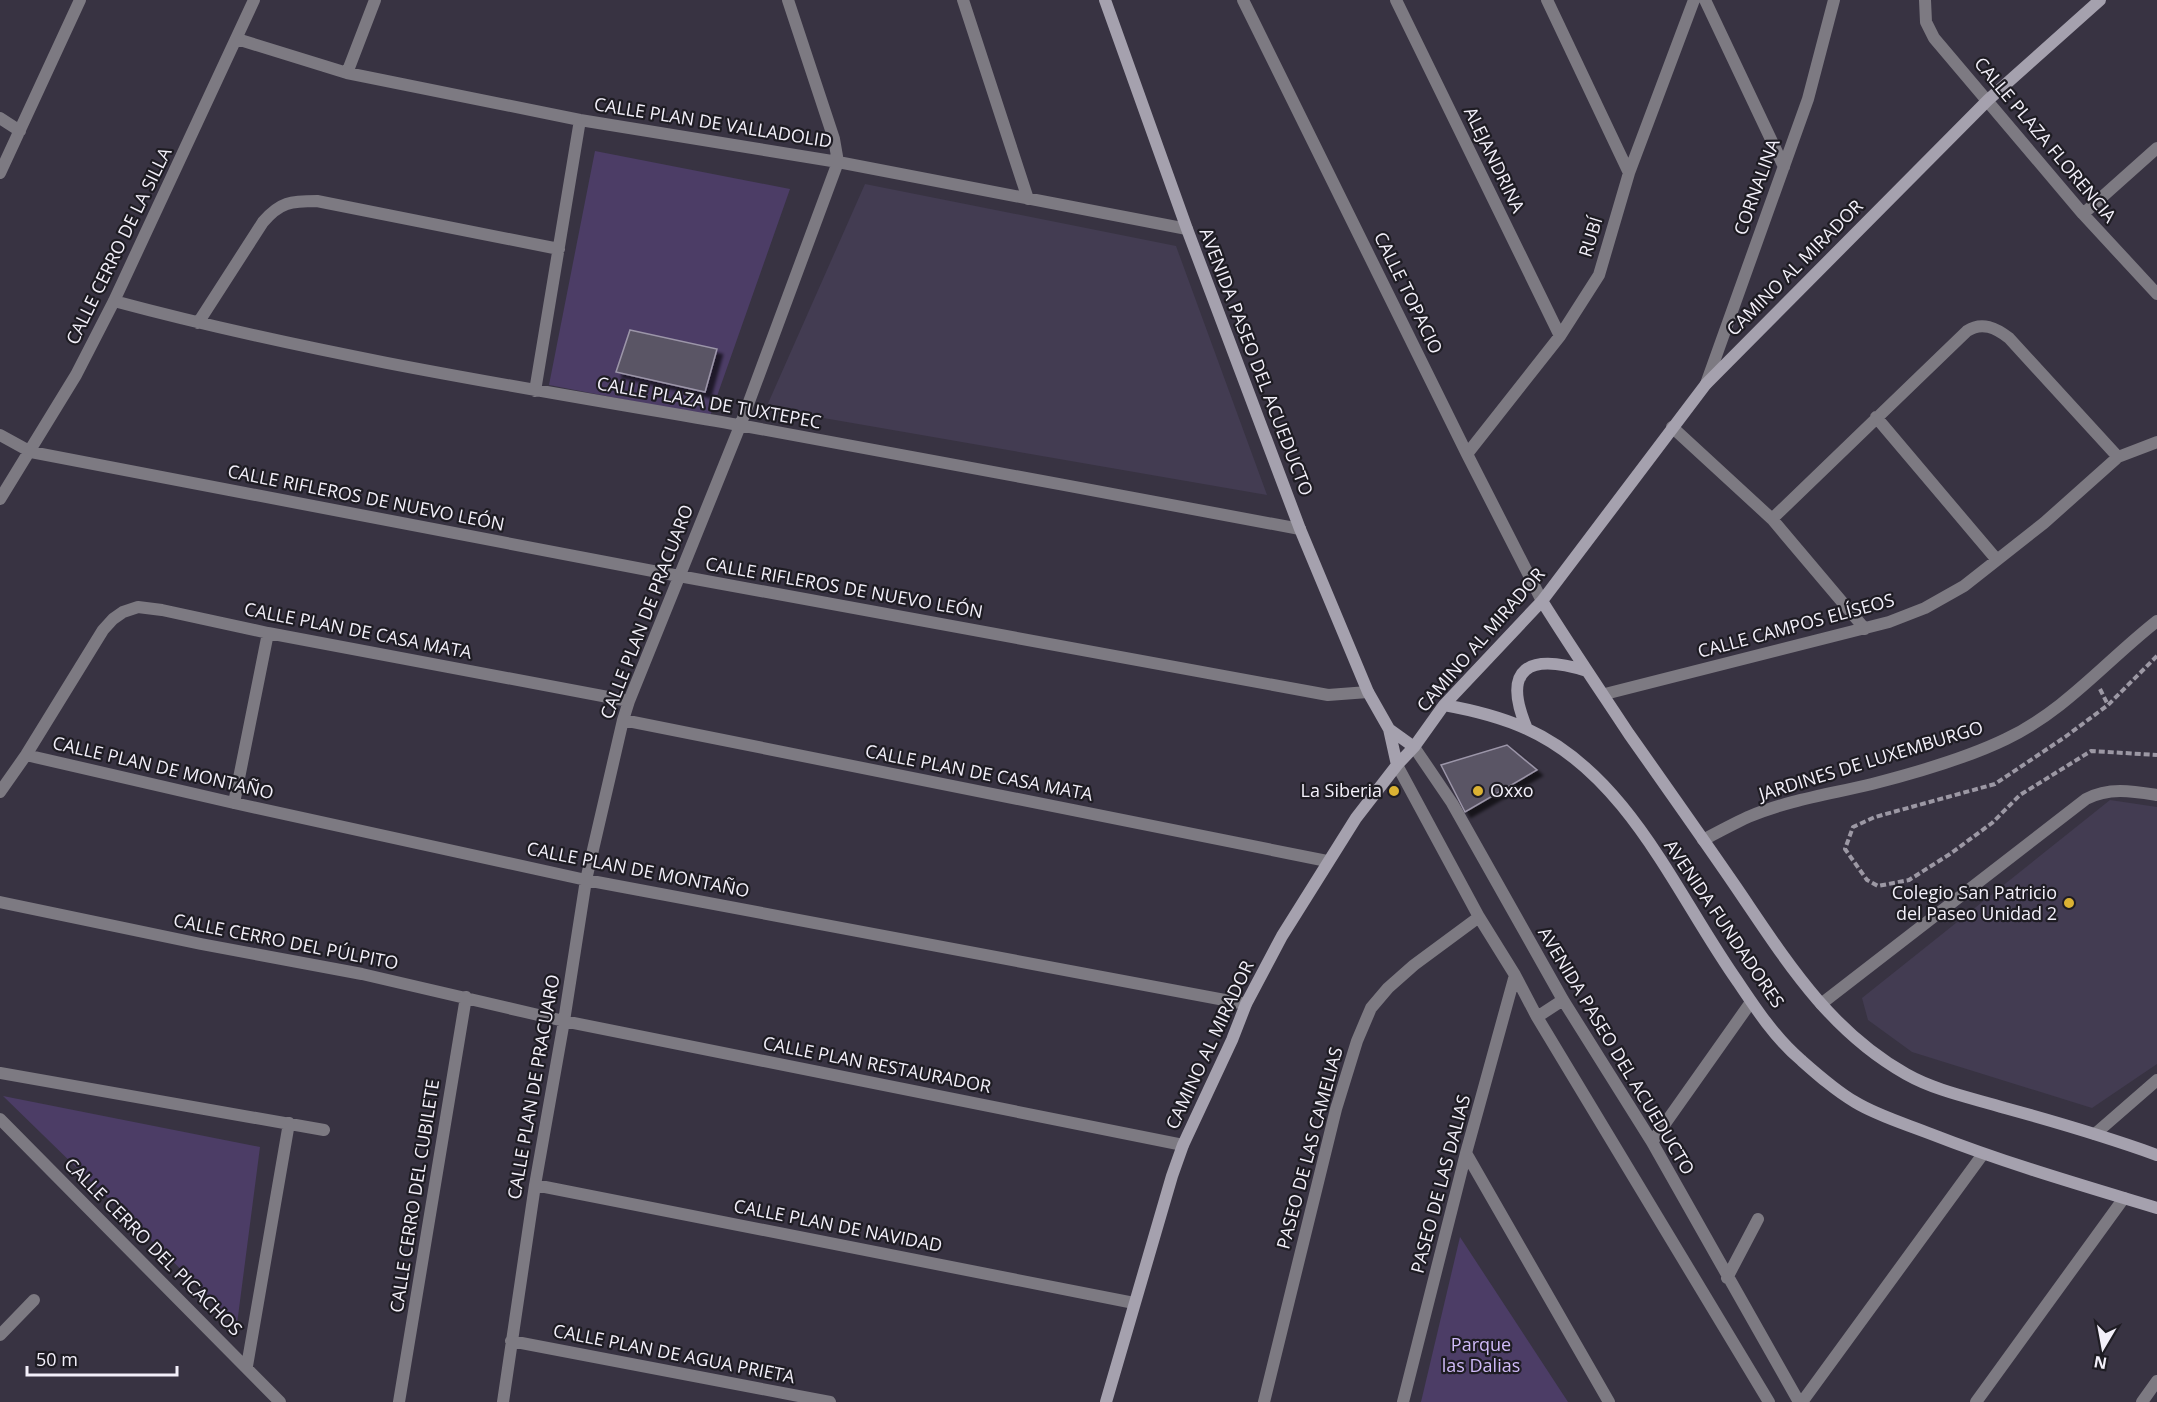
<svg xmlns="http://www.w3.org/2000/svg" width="2157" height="1402" font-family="'Open Sans',sans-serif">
<defs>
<filter id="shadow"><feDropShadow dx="5.5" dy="5.5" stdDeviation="1.5" flood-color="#0009"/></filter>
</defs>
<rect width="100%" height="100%" fill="#383342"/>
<path fill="#433c52" d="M865,184L1176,246L1267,495L766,408Z
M2110,800L2157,807V1064L2092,1108L1912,1052L1868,1020L1862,998Z"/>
<path fill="#4c3d66" d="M595,151L790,189L710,416L549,385Z
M3,1096L260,1147L237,1324Z
M1460,1237L1568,1402H1421Z"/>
<path fill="#5a5465" stroke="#9c96a9" stroke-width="1.5" filter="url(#shadow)" d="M630,330L717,349L705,392L616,372Z
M1507,745L1537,770L1465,812L1441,765Z"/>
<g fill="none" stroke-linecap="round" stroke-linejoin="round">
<path stroke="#9c98a4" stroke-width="4" stroke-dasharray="6 3" stroke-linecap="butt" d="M2157,656L2108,705L2065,737L1995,784L1875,817L1853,827L1845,849L1867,880L1878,886L1909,880L1950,854L1992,823L2020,795L2091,751L2157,755
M2100,689L2108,705"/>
<path stroke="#7d7a82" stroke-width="12" d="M1821,1004L2086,799C2109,787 2132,791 2157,795
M2095,1134L2157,1080
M0,1335L34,1300"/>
<path stroke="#7d7a82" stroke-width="12" d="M963,0L1028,199
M1243,0L1467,454L1542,601
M1396,0L1560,336
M1547,0L1629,173
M1705,0L1784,167
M1925,0L1926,22L1934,38L2083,214L2157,294
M237,39L347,73L580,120L838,162L1187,229
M347,73L375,0
M0,118L20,131
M0,173L80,0
M2083,214L2157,148
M114,301C319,356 530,389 739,425C926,458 1113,495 1300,529
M198,323L263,222C280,202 291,201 317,201L559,249
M1706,384L1808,99L1834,0
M535,391L580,120
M1876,417L1997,560
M1672,427L1772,519L1865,629
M0,435L31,452L679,576L1328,695L1368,692
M1467,454L1560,336L1599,275L1629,173L1694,0
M0,499L76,375L114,301L254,0
M1772,519L1967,331C1982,321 1996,328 2009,338L2118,457
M1605,694L1889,622L1925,608L1964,586L2044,523L2118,457L2157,442
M623,720L1327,861
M1414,747L1452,803L1563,1000L1652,1142L1799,1402
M26,755L234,803L586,880L1246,1004
M1397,765L1479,917L1515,975L1537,1017L1769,1402
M0,792L26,755L103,630L113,619L123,612L138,607L162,610L268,633L629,701
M234,803L268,633
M1703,840C1718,832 1733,824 1748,817C1788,800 1831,794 1872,784C1915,773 1967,758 2006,739C2065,711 2107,660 2157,621
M0,902L201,944L362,974L564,1021L1183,1145
M1537,1017L1563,1000
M0,1073L324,1130
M0,1119L280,1402
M1652,1142L1751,1002
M1466,1153L1609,1402
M535,1185L1134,1303
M1727,1278L1758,1219
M511,1341L830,1402
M247,1366L289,1123
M399,1402L466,997
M503,1402L535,1185L564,1021L586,880L623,720L629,701L740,426L838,162L834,139L788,0
M1264,1402L1336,1109L1357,1041L1371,1008L1388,988L1414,965L1479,917
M1403,1402L1466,1153L1515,975
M1802,1402L1983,1154
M1976,1402L2124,1198
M2142,1402L2157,1381"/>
<path stroke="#a5a1ae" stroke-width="12" d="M1105,0L1187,229L1300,529L1368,692L1389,729L1397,765
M1542,601C1570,646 1600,690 1629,734C1665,785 1701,836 1736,887C1785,959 1828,1030 1906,1074C1936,1091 1972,1098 2005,1108C2056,1122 2107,1137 2157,1155
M1444,705C1472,710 1501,717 1527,729C1629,775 1677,896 1738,982C1756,1009 1776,1039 1801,1060C1818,1075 1836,1091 1855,1102C1878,1116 1906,1124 1931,1134C2005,1163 2081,1185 2157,1208
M1389,729L1414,747
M1527,729C1501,667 1529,653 1587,671
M1106,1402L1172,1176L1183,1145L1232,1040L1246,1004L1282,936L1356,818L1397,765L1414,747L1444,705L1542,601L1706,384L1988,100L2100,0"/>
</g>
<g fill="#dbb233" stroke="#1e1c23" stroke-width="2">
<circle cx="1394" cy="791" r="6"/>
<circle cx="1478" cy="791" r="6"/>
<circle cx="2069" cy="903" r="6"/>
</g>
<g text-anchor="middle" stroke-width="4.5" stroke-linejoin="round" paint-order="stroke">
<g font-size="18" fill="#f3f0fa" stroke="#1e1c23">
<text transform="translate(713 123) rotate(9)" y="6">CALLE PLAN DE VALLADOLID</text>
<text transform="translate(2045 140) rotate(50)" y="6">CALLE PLAZA FLORENCIA</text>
<text transform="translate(1494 160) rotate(64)" y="6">ALEJANDRINA</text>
<text transform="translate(1757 187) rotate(-70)" y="6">CORNALINA</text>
<text transform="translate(1591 237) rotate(-73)" y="6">RUBÍ</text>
<text transform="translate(119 246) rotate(-64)" y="6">CALLE CERRO DE LA SILLA</text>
<text transform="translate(1795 268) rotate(-45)" y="6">CAMINO AL MIRADOR</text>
<text transform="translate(1408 293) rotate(64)" y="6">CALLE TOPACIO</text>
<text transform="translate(1256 362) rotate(69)" y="6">AVENIDA PASEO DEL ACUEDUCTO</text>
<text transform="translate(709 403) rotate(10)" y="6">CALLE PLAZA DE TUXTEPEC</text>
<text transform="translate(366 498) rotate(11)" y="6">CALLE RIFLEROS DE NUEVO LEÓN</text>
<text transform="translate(844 588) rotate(10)" y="6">CALLE RIFLEROS DE NUEVO LEÓN</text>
<text transform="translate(647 612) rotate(-69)" y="6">CALLE PLAN DE PRACUARO</text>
<text transform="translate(1796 626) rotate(-15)" y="6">CALLE CAMPOS ELÍSEOS</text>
<text transform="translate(358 631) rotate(11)" y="6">CALLE PLAN DE CASA MATA</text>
<text transform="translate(1481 640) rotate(-49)" y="6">CAMINO AL MIRADOR</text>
<text transform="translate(1871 761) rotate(-17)" y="6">JARDINES DE LUXEMBURGO</text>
<text transform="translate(163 768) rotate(13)" y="6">CALLE PLAN DE MONTAÑO</text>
<text transform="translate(979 773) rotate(11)" y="6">CALLE PLAN DE CASA MATA</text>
<text transform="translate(638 870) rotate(11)" y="6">CALLE PLAN DE MONTAÑO</text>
<text transform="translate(1724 924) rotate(56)" y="6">AVENIDA FUNDADORES</text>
<text transform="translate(286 942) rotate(11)" y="6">CALLE CERRO DEL PÚLPITO</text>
<text transform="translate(1210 1045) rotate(-65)" y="6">CAMINO AL MIRADOR</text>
<text transform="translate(1616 1051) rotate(59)" y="6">AVENIDA PASEO DEL ACUEDUCTO</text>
<text transform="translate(877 1065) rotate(11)" y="6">CALLE PLAN RESTAURADOR</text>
<text transform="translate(534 1087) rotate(-80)" y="6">CALLE PLAN DE PRACUARO</text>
<text transform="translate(1310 1148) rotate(-75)" y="6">PASEO DE LAS CAMELIAS</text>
<text transform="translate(1441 1184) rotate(-75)" y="6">PASEO DE LAS DALIAS</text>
<text transform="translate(415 1196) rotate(-81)" y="6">CALLE CERRO DEL CUBILETE</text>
<text transform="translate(838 1226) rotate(11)" y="6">CALLE PLAN DE NAVIDAD</text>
<text transform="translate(153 1247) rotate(45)" y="6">CALLE CERRO DEL PICACHOS</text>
<text transform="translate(674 1354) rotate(11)" y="6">CALLE PLAN DE AGUA PRIETA</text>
</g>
<g font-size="18" fill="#f3f0fa" stroke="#1e1c23" text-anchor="end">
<text x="1382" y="797">La Siberia</text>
<text x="1490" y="797" text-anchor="start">Oxxo</text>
<text x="2057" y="899">Colegio San Patricio<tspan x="2057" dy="21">del Paseo Unidad 2</tspan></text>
</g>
<g font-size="18" fill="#d0bbf8" stroke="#1e1c23">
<text x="1481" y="1351">Parque<tspan x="1481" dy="21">las Dalias</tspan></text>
</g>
</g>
<g transform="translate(2103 1348) rotate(190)" stroke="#1e1c23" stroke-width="4.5" paint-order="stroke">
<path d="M0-4.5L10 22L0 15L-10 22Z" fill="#f3f0fa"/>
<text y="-9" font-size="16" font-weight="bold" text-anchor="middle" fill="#f3f0fa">N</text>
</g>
<path d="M27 1366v9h150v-9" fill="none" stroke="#f3f0fa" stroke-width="3"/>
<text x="36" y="1366" font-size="18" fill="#f3f0fa" stroke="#1e1c23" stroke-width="4.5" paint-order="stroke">50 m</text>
</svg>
